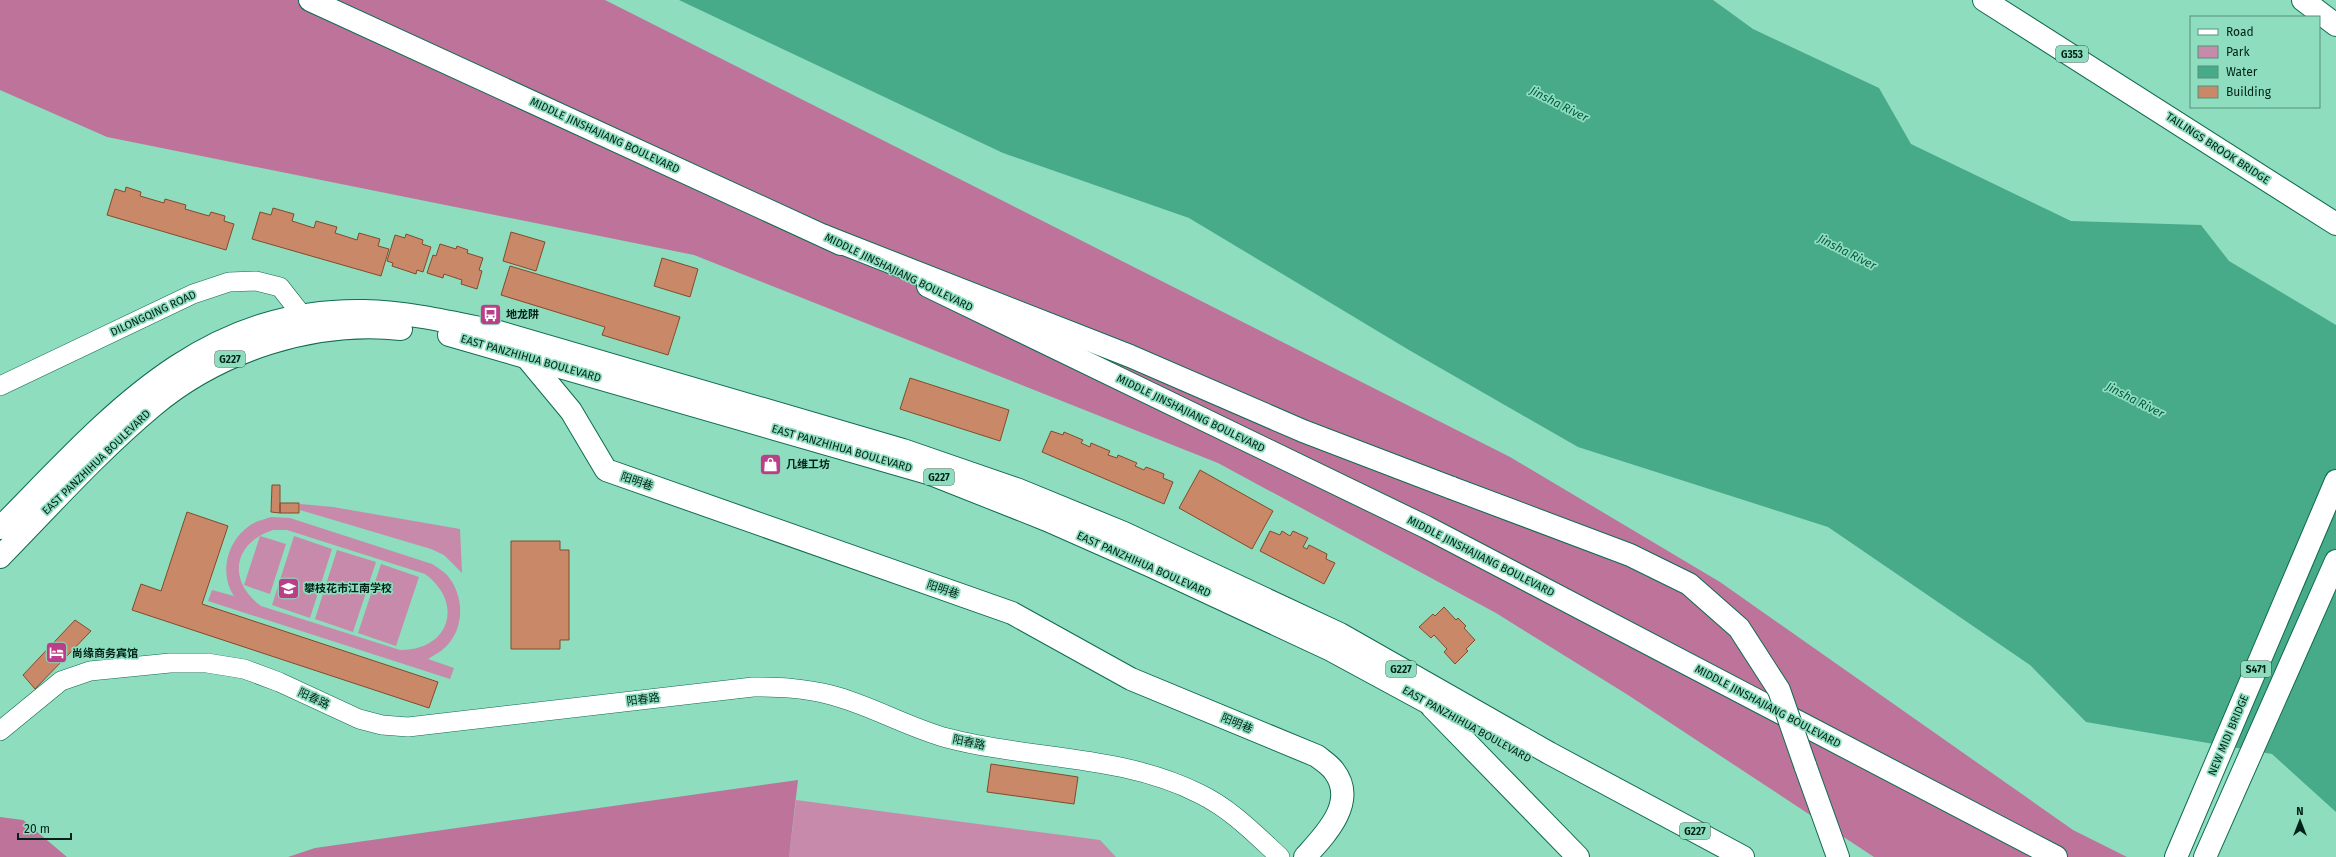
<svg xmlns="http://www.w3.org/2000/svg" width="2336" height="857" font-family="'Fira Sans','Noto Sans SC',sans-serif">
<rect width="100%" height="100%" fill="#8dddbe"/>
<path fill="#c88aaa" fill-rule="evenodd" d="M300,504L333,507L460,529L462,573L444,555L431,549L300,510Z
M271,517L290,518L432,564C437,567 443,571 447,575C466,597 465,633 441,651C437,654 432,656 428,659L454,668L450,679L208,601L212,590L234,596C218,572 228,537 254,523C259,520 266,519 271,517ZM273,530H287L425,574C465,603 449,651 400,650L261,606C227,581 233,543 273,530Z
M260,536L286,544L270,594L244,585Z
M294,536L332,549L310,618L272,605Z
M337,550L376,562L353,632L315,619Z
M381,564L419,577L396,646L358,633Z
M796,800L1100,840L1116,857H789Z"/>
<path fill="#be739a" d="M0,0H605L1510,457L1720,582L2073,830L2127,857H1874L1628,695L1496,613L1218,463L694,255L107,137L0,90Z
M798,780L789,857H288L315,848Z
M0,817L23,820L67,857H0Z"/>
<path fill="#47aa89" d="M679,0H1713L1753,29L1879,88L1911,144L2071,221L2201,225L2229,261L2336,325V812L2272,754L2086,722L2030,665L1828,527L1578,447L1409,350L1189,218L1003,153Z"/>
<path fill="#c98968" stroke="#844a2b" d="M126,187L141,192L140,196L164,203L165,199L186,205L185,209L209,216L211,212L225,216L224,221L234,224L226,250L107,215L115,189L125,192Z
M273,208L294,214L292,221L314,228L316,221L337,227L335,233L357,240L359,233L380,239L378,246L389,249L381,276L252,239L260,212L271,215Z
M511,232L545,242L536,271L503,261Z
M406,234L423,240L422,244L431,247L423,272L417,270L416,274L392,266L393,263L387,261L395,235L405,238Z
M440,244L456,249L457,246L468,250L467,253L483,258L479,270L482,271L477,289L461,284L462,280L444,274L443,278L427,273L433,255L436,256Z
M662,258L698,269L690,297L654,286Z
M510,266L680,317L668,355L602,335L605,327L501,295Z
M910,378L1009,410L1000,441L900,409Z
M1051,431L1063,435L1064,432L1083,440L1081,443L1090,447L1091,443L1110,451L1108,455L1117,458L1118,455L1137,463L1135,466L1144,470L1146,467L1164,474L1163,478L1173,482L1164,504L1042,452Z
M1200,470L1273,511L1252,549L1179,508Z
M272,485H280V513L271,512Z
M280,503H299V513H280Z
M187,512L228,526L202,604L438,682L429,708L132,610L141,584L161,591Z
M1270,531L1280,535L1282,531L1290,536L1293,531L1308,538L1303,547L1307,549L1309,545L1327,554L1326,559L1335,563L1324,584L1260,551Z
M511,541H560V550H569V640H560V649H511Z
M1444,607L1456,620L1458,618L1466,626L1464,628L1475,640L1466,649L1468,651L1455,664L1444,652L1447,649L1434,635L1431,638L1419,627L1433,614L1435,616Z
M75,620L91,631L35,689L23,675Z
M991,764L1078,777L1074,804L987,792Z"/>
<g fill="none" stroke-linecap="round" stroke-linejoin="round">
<defs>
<path id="minor" d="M0,386L193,294L229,282L256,281L280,287L302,315
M0,731L61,681L90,671L170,663H207L244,669L279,682L359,719L382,725L408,727L753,687C780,687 804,688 831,695C870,705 907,727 947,738C1030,760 1121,754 1200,794C1231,809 1255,834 1280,857"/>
<path id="tertiary" d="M522,352L571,411L606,470L1012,613L1131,679L1317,756C1323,761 1330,765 1334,771C1358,802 1325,835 1305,857
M1432,707L1578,857"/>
<path id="primary" d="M310,0L841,244
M2303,0L2336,25
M928,286L1426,527L2056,857
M2176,857L2336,481
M2205,857L2336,561"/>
<path id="trunk" d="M1984,0L2336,224
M824,236L1130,356L1303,431L1452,488
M449,335L931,474L1047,520L1151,566L1331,650L1462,721
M0,528C107,420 198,308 364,311C410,312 455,323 499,332L903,450L1019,490L1124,533L1340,634L1549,753L1743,857
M0,557C50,506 98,452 153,406C220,350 314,320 401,329
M1805,765L1838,857"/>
</defs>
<use href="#minor" stroke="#0f6b51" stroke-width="20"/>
<use href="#tertiary" stroke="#0f6b51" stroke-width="24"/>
<use href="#primary" stroke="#0f6b51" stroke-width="24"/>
<use href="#trunk" stroke="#0f6b51" stroke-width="24"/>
<use href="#minor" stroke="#fff" stroke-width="19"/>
<use href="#tertiary" stroke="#fff" stroke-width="22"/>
<use href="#primary" stroke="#fff" stroke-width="22"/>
<use href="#trunk" stroke="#fff" stroke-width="22"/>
<defs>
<path id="trunk-bridge" d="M1452,488L1630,555L1689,584L1739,628L1779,690L1805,765"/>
</defs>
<use href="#trunk-bridge" stroke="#0f6b51" stroke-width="24" stroke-linecap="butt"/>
<use href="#trunk-bridge" stroke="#fff" stroke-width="22"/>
</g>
<defs>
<symbol id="bus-square" viewBox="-11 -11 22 22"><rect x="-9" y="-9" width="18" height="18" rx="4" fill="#bc3d88" stroke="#8dddbe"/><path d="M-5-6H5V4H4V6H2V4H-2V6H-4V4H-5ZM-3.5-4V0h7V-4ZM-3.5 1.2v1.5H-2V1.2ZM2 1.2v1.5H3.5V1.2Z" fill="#fff"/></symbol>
<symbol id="shop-square" viewBox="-11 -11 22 22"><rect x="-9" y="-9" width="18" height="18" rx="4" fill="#bc3d88" stroke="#8dddbe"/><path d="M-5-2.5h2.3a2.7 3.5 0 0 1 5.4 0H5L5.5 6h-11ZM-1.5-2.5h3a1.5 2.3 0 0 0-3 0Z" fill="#fff"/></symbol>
<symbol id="school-square" viewBox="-11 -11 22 22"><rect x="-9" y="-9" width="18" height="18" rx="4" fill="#bc3d88" stroke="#8dddbe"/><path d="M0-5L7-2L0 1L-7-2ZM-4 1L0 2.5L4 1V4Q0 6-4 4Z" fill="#fff"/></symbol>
<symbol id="hotel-square" viewBox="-11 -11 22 22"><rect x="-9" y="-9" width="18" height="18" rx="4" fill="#bc3d88" stroke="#8dddbe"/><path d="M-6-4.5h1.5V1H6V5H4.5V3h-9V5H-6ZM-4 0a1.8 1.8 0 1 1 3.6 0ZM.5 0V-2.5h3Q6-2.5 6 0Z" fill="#fff"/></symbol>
</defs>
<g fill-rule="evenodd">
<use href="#bus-square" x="478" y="302" width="25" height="25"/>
<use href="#shop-square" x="758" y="452" width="25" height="25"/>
<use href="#school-square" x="276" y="576" width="25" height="25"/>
<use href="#hotel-square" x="44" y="640" width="25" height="25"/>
</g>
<g text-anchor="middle" stroke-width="3.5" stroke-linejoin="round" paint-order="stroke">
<g fill="#8dddbe" stroke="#2a5a4a" stroke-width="1">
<rect x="2056" y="46" width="32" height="16" rx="3"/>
<rect x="215" y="351" width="30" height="16" rx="3"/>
<rect x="924" y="469" width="30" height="16" rx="3"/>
<rect x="1386" y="661" width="30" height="16" rx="3"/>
<rect x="2241" y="661" width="30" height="16" rx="3"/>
<rect x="1680" y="823" width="30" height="16" rx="3"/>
</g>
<g font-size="10" font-weight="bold" fill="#002218">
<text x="2072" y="58">G353</text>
<text x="230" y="363">G227</text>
<text x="939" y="481">G227</text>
<text x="1401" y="673">G227</text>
<text x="2256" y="673">S471</text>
<text x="1695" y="835">G227</text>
</g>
<g font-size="11" fill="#002218" stroke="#8dddbe">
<text transform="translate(605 135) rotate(25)" y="4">MIDDLE JINSHAJIANG BOULEVARD</text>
<text transform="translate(2218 148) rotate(33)" y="4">TAILINGS BROOK BRIDGE</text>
<text transform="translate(899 272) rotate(26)" y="4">MIDDLE JINSHAJIANG BOULEVARD</text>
<text transform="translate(153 313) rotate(-25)" y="4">DILONGQING ROAD</text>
<text transform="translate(531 358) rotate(16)" y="4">EAST PANZHIHUA BOULEVARD</text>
<text transform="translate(1191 413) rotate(26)" y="4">MIDDLE JINSHAJIANG BOULEVARD</text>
<text transform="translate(842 448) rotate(16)" y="4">EAST PANZHIHUA BOULEVARD</text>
<text transform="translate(96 462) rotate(-44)" y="4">EAST PANZHIHUA BOULEVARD</text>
<text transform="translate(637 481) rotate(19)" y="4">阳明巷</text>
<text transform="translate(1481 556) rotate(27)" y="4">MIDDLE JINSHAJIANG BOULEVARD</text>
<text transform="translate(1144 564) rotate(24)" y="4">EAST PANZHIHUA BOULEVARD</text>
<text transform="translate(943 589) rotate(19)" y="4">阳明巷</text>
<text transform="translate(314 698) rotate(25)" y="4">阳春路</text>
<text transform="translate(643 699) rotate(-7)" y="4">阳春路</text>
<text transform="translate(1768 706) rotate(28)" y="4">MIDDLE JINSHAJIANG BOULEVARD</text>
<text transform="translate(1237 723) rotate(23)" y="4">阳明巷</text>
<text transform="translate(1467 724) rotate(29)" y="4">EAST PANZHIHUA BOULEVARD</text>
<text transform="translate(2228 735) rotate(-67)" y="4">NEW MIDI BRIDGE</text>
<text transform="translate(969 742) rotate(12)" y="4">阳春路</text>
</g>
<g font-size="11" font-weight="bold" fill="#002218" stroke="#8dddbe" text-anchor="start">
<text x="506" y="318">地龙阱</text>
<text x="786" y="468">几维工坊</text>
<text x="304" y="592">攀枝花市江南学校</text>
<text x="72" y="657">尚缘商务宾馆</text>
</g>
<g font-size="12" font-style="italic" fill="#095b44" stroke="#8dddbe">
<text transform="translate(1559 104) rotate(27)" y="4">Jinsha River</text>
<text transform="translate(1847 252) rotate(27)" y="4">Jinsha River</text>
<text transform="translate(2135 400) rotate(27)" y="4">Jinsha River</text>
</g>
</g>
<rect x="2190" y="16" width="130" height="92" fill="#8dddbe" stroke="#55927c"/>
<rect x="2198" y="29" width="20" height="6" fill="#ffffff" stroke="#55927c"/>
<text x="2226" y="36" font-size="12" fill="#002218">Road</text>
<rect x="2198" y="46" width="20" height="12" fill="#c88aaa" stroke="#55927c"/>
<text x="2226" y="56" font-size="12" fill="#002218">Park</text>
<rect x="2198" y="66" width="20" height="12" fill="#47aa89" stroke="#55927c"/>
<text x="2226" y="76" font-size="12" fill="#002218">Water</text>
<rect x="2198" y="86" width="20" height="12" fill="#c98968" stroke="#55927c"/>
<text x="2226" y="96" font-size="12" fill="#002218">Building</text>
<g transform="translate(2300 821)" stroke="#8dddbe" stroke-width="3" paint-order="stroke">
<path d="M0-3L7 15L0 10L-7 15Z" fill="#002218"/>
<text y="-6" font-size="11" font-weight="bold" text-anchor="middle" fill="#002218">N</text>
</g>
<path d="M18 833v6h53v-6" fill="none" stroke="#002218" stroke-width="2"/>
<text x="24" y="833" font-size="12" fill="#002218" stroke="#8dddbe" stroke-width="3" paint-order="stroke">20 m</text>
</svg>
